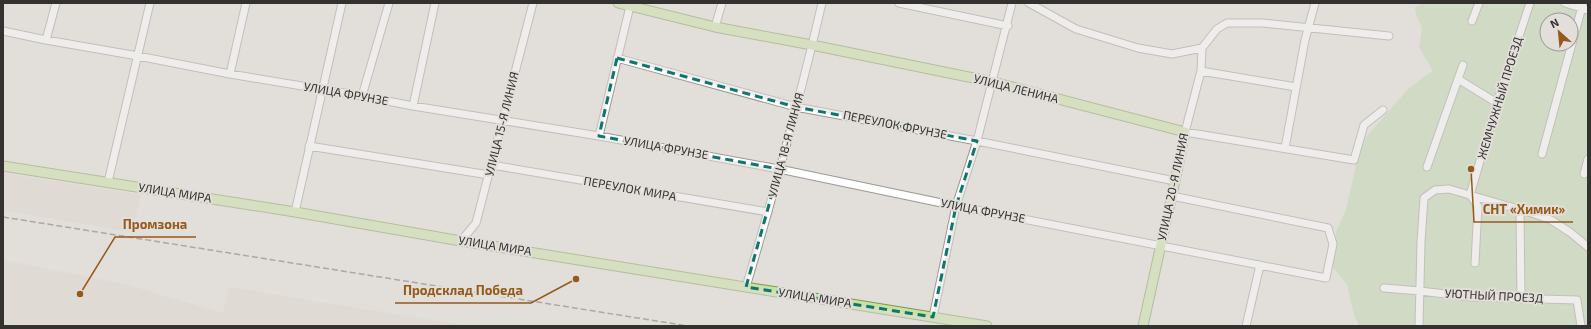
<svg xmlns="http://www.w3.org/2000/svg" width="1591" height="329" font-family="'Exo 2',sans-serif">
<rect width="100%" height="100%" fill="#e2deda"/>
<path fill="#dcd4c9" d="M3,173L141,195L132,232L3,210Z
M3,260L124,284L223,313L229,287L469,326H9L3,325Z"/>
<path fill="#bcd6ab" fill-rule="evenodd" d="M1424,3H1588V326H1359L1354,315L1347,284L1331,265L1336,232L1346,210L1357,160L1366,137L1407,90L1425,76L1433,71L1419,47L1422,28L1416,15L1415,7ZM1547,20H1571V44H1547Z"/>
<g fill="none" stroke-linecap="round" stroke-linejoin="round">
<defs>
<path id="minor" d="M899,3L1008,26
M1029,3L1076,29L1138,48L1172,54L1202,48L1217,29L1227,23H1263L1389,36
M1565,3L1588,10
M1472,21L1479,3
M715,27L722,3
M3,31L46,40L138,56L230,74L362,96L413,106L599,136L779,169L956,206L1326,278L1333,244L1328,228L1172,196
M46,40L56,3
M1202,48L1201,71L1185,132L1354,160L1364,125L1383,110
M617,58L796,107L977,141L1175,181
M1201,71L1296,87
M230,74L246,3
M1458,79L1497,103
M362,96L389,3
M413,106L435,3
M599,136L630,6
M309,146L489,175
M1285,148L1305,40L1315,3
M1542,154L1583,3
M492,165L768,212
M1427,167L1463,65
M1584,174L1588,159
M108,182L150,3
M1520,210L1521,299
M295,212L342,3
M461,241L476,223L533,3
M1475,263L1478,206L1470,195L1497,103L1530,3
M746,287C774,193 800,98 822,3
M1384,288L1420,291L1471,297L1577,300L1581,326
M933,317L956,206L977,141L1012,3
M1246,326L1260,265
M1419,326L1421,242L1424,198L1435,190L1449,189L1535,214L1551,220L1571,233L1588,247"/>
<path id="major" d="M618,3L715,27L812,45L993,82L1185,132L1175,181L1143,326
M3,166L295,212L461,241L987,326"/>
</defs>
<use href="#minor" stroke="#9c9995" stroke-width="9"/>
<use href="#major" stroke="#7b9851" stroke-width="11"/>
<use href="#minor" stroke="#fff" stroke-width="7"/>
<use href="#major" stroke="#c7e2a1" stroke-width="9"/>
<path stroke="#686664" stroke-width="1.5" stroke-dasharray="6 3" stroke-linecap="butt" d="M3,217L688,326"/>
</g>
<path d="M0 0H1591V329H0ZM617,58L796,107L977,141L956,206L933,317L746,287L779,169L599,136Z" fill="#e2deda" fill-opacity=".55" fill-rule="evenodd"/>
<path fill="none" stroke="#0f766e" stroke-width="3" stroke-dasharray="8 5" stroke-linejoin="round" d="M617,58L796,107L977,141L956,206L933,317L746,287L779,169L599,136Z"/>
<g text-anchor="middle" stroke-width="4" stroke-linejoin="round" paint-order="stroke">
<g font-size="12" fill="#333230" stroke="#e2deda">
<text transform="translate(1016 89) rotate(14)" y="4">УЛИЦА ЛЕНИНА</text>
<text transform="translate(346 94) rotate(10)" y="4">УЛИЦА ФРУНЗЕ</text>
<text transform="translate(1500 98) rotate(-73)" y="4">ЖЕМЧУЖНЫЙ ПРОЕЗД</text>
<text transform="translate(502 124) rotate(-76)" y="4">УЛИЦА 15-Я ЛИНИЯ</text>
<text transform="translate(895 125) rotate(11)" y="4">ПЕРЕУЛОК ФРУНЗЕ</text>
<text transform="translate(786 145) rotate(-75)" y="4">УЛИЦА 18-Я ЛИНИЯ</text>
<text transform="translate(666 148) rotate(10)" y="4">УЛИЦА ФРУНЗЕ</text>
<text transform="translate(1173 187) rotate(-78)" y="4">УЛИЦА 20-Я ЛИНИЯ</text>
<text transform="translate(630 189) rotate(10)" y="4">ПЕРЕУЛОК МИРА</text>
<text transform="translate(175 193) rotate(9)" y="4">УЛИЦА МИРА</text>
<text transform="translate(983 211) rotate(11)" y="4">УЛИЦА ФРУНЗЕ</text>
<text transform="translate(495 246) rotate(9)" y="4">УЛИЦА МИРА</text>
<text transform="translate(1494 296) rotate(3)" y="4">УЮТНЫЙ ПРОЕЗД</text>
<text transform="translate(815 298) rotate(9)" y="4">УЛИЦА МИРА</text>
</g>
</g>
<path fill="none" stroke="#95591a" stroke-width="1.5" d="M1471 169L1474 222H1573M80 294L115 237H196M576 279L531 303H395"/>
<g fill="#95591a" stroke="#e2deda" stroke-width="1.5">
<circle cx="1471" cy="169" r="4"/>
<circle cx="80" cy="294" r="4"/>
<circle cx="576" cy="279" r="4"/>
</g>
<g font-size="13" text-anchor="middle" font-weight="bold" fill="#95591a" stroke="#e2deda" stroke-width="4" stroke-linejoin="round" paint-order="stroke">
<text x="1524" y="214">СНТ «Химик»</text>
<text x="155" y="229">Промзона</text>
<text x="463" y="295">Продсклад Победа</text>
</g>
<rect width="1591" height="329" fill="none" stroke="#333230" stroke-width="8"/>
<g transform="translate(1559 32) rotate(333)"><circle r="19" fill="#e2deda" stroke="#9c9996"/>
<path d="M0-3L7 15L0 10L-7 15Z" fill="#95591a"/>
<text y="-6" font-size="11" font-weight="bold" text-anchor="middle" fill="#333230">N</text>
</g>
</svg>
